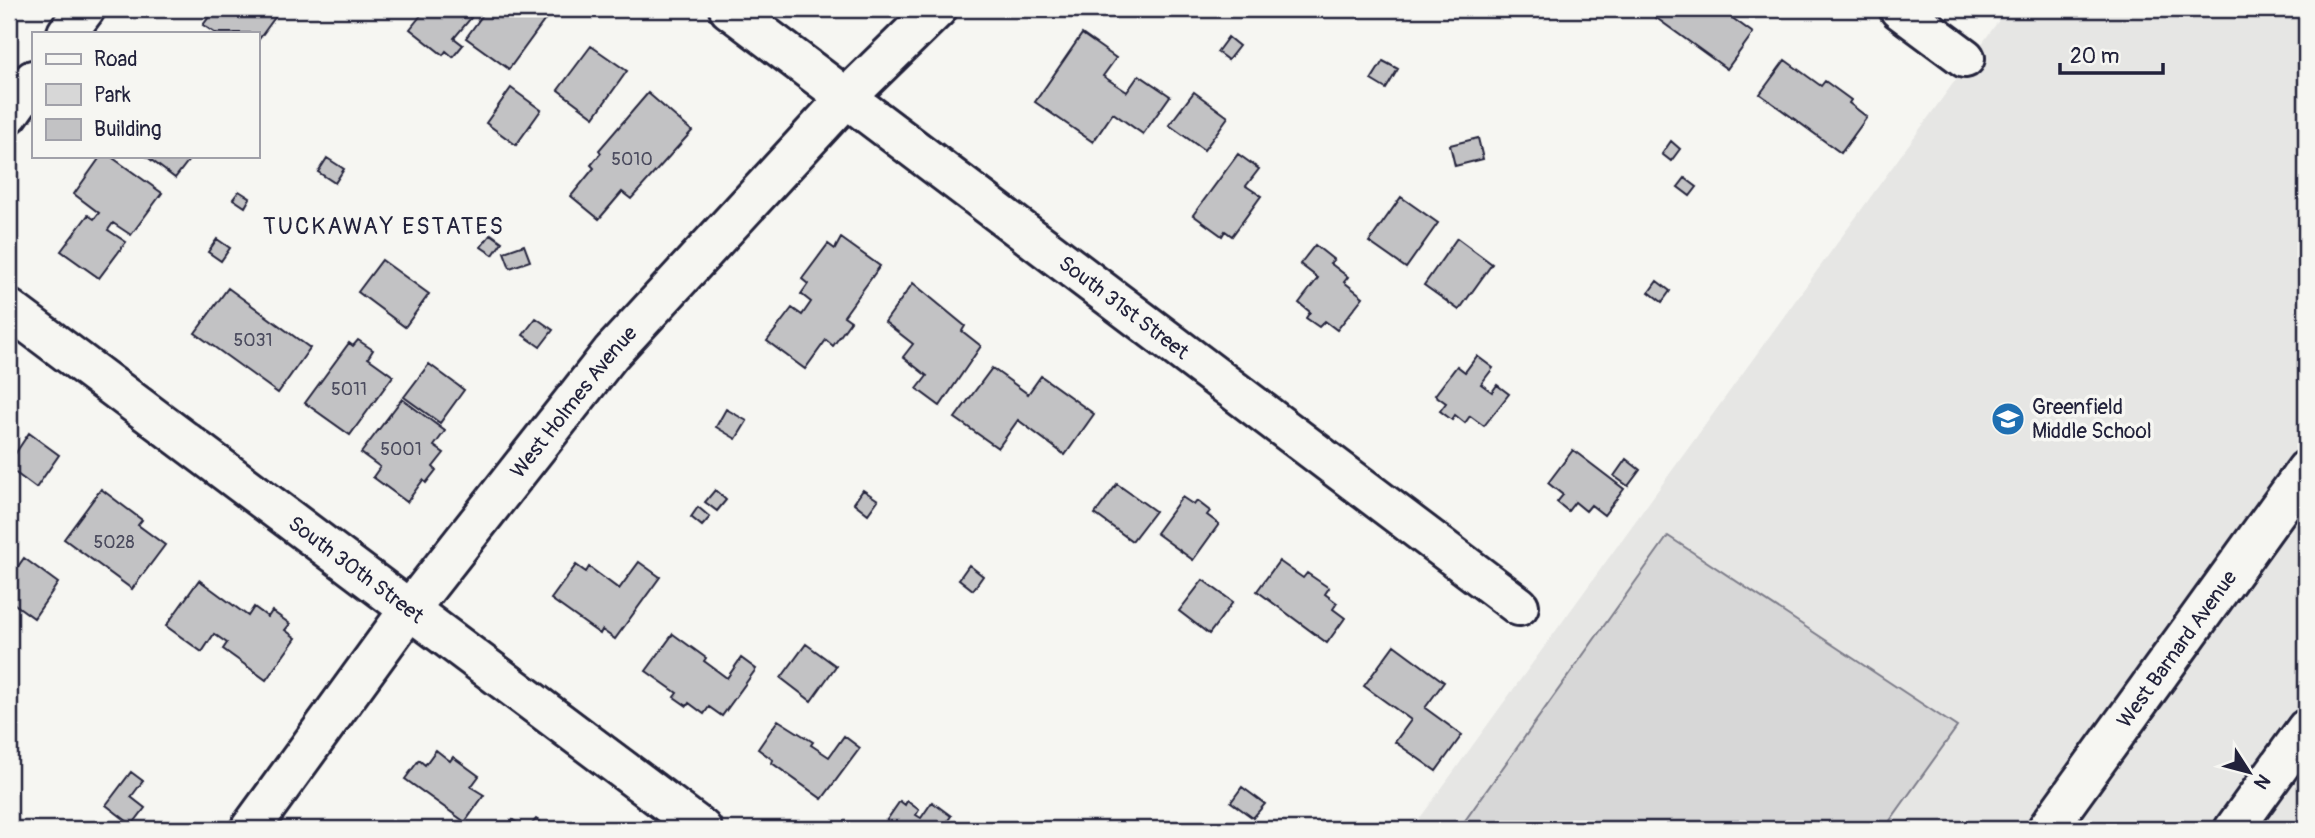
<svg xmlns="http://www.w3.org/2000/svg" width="2315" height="838" font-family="Pangolin,sans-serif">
<rect width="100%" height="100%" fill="#f6f6f2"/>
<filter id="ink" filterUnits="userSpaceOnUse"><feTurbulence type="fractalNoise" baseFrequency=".0143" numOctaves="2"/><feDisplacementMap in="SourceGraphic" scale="14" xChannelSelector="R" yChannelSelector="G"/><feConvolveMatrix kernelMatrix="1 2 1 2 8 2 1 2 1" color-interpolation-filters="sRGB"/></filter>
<g filter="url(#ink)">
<path fill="#e6e6e4" d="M2007,9H2306V829H1412Z"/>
<path fill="#d7d7d7" stroke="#7c7c89" stroke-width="2" d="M1668,536L1957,727L1884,829H1459Z"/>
<path fill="#c2c2c4" stroke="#22223b" stroke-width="2" d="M215,9H281L257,42V33H215L203,25Z
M426,9H460L471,18L454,38L463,45L453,57L446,51L443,55L410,29Z
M487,9H551L552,10L509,69L466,38Z
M1644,9H1720L1753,33L1727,69Z
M1082,34L1116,58L1103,76L1127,92L1139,75L1170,96L1143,134L1113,113L1093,142L1035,102Z
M1228,37L1239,46L1228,60L1217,52Z
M591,46L627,71L594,117L558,90Z
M1785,60L1821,86L1825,81L1851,100L1849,103L1867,117L1841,153L1760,94Z
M1383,61L1398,69L1386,89L1371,80Z
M511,88L541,110L516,145L486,123Z
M1194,92L1228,117L1204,150L1169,125Z
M648,93L692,131L631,199L622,192L599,219L571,196L594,168L591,165L601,153L599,150Z
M1478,138L1483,159L1455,166L1450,145Z
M1671,141L1680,149L1671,161L1662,154Z
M1238,154L1259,169L1246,186L1261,196L1232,236L1225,231L1222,236L1193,215Z
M101,156H110L162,193L131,235L113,223L108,230L126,242L99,278L61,251L88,215L94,219L99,213L74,194Z
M146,156H192L175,178Z
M327,158L344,169L335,183L318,172Z
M1685,178L1697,187L1690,196L1678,187Z
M239,191L250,198L245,207L233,199Z
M1401,197L1438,223L1406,268L1369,242Z
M491,234L502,242L493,255L481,247Z
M841,238L880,266L844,316L851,321L833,346L826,340L805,369L767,341L792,308L802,315L811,302L801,294L808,284L802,279L828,244L835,249Z
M1457,238L1492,264L1459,310L1424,285Z
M217,239L230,248L221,261L208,252Z
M524,245L530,261L510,268L504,252Z
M1315,245L1334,260L1330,263L1348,277L1344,282L1363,297L1337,330L1325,321L1319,327L1306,318L1310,312L1299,303L1318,278L1300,264Z
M382,260L429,294L405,327L358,292Z
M1657,281L1670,291L1662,302L1649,292Z
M913,283L965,326L962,331L981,346L940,406L917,389L927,376L903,357L913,344L885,322Z
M228,288L310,348L278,393L195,333Z
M536,318L553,330L540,347L523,335Z
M358,340L373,350L368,358L393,376L350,435L305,403L349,343L353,346Z
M1477,356L1493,368L1481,384L1492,392L1497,385L1509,394L1484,426L1470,416L1465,423L1455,415L1452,420L1440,411L1446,403L1435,395L1457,366L1465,372Z
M429,364L464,390L440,423L404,397Z
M992,368L1028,394L1041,376L1094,414L1065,455L1018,420L998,448L955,418Z
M402,399L445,431L434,446L444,453L433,467L436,470L426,483L423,480L407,502L373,477L380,467L361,453Z
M726,409L747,421L736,439L716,427Z
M29,433L59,455L36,488L9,468V463Z
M1573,450L1624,489L1604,515L1591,505L1586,511L1575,502L1568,511L1557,502L1563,495L1548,483Z
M1626,459L1640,470L1628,486L1614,476Z
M1117,484L1155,511L1132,541L1095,514Z
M101,489L142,520L138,525L165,545L132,589L64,539Z
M715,490L726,500L717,511L705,502Z
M863,490L878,500L868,514L854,503Z
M1182,497L1194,505L1197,501L1210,511L1207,515L1219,524L1193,560L1156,533Z
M698,507L710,517L702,526L691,517Z
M24,558L58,583L34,618L9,600V579Z
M1279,561L1303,578L1307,573L1329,588L1325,594L1337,603L1333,609L1345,618L1327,643L1257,591Z
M639,562L660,577L615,639L602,630L600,634L551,599L576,565L586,572L589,567L619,589Z
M969,565L983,576L973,590L959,579Z
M199,580L248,616L254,607L268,617L272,611L290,624L285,630L296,638L266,680L223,649L227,643L214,634L202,652L166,626Z
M1203,580L1233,602L1209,634L1179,611Z
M673,634L706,658L704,661L727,678L741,658L756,669L722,716L709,707L704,714L689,703L687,706L674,697L677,693L646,671Z
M806,644L836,666L811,701L781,678Z
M1394,645L1444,682L1425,708L1462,735L1436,771L1395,742L1411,720L1364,686Z
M778,720L813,742L811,745L829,757L844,736L860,748L822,799L772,763L773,760L758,749Z
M436,750L450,761L453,757L479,776L471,787L484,795L465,822L405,779L419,760L425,765Z
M131,772L143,781L131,797L145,808L132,825L106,805Z
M1242,787L1265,804L1253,818L1231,802Z
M900,801L905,805L907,801L919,810L916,815L921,818L932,802L951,816L942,829H876L881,823L884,824Z
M536,819L549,828L552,824L560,829H528Z
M513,820L526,829H507Z"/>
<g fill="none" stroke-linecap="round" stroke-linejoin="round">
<defs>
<g id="minor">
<path id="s1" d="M729,9L1519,606"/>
<path d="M1899,9L1965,58"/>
<path d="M67,33L85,9"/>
<path d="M9,114L33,80"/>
<path id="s2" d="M9,309L702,829"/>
<path id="s3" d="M250,829L409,610L611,353L848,96L937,9"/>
<path id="s4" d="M2047,829L2306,470"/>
<path d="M2234,829L2306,729"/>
</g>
</defs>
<use href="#minor" stroke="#22223b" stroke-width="44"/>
<use href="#minor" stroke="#f6f6f2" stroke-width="38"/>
</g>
</g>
<defs>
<symbol id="school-disc" viewBox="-11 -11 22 22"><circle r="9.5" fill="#1f6fb2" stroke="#f6f6f2"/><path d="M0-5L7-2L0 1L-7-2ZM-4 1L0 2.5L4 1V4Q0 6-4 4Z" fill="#fff"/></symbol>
</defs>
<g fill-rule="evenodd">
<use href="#school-disc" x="1989" y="400" width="38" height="38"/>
</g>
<g text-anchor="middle" stroke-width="7" stroke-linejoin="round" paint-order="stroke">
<g font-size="18" fill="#4a4a5d">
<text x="632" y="165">5010</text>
<text x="253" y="346">5031</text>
<text x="349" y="395">5011</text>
<text x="401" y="455">5001</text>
<text x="114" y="548">5028</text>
</g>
<g font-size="21" fill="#22223b" stroke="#f6f6f2">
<text dy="7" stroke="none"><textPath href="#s1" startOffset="495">South 31st Street</textPath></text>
<text dy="7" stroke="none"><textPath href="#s3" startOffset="536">West Holmes Avenue</textPath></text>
<text dy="7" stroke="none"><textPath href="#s2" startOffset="434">South 30th Street</textPath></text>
<text dy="7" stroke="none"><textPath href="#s4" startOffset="222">West Barnard Avenue</textPath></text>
</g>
<g font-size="21" fill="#22223b" stroke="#f6f6f2" text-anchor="start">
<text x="2032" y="414">Greenfield<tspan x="2032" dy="24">Middle School</tspan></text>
</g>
<g font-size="23" letter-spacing="2" fill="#22223b" stroke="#f6f6f2">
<text x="384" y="234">TUCKAWAY ESTATES</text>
</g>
</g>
<rect width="2315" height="838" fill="none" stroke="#f6f6f2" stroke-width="35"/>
<rect x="18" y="18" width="2280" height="803" fill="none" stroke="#22223b" stroke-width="2.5" filter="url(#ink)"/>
<rect x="32" y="32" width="228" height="126" fill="#f6f6f2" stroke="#a1a1a9" stroke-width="2"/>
<rect x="46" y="54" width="35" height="10" fill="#f6f6f2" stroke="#a1a1a9" stroke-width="2"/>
<text x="94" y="66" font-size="21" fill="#22223b">Road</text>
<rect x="46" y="84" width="35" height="21" fill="#d7d7d7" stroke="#a1a1a9" stroke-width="2"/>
<text x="94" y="102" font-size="21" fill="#22223b">Park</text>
<rect x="46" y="119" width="35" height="21" fill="#c2c2c4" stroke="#a1a1a9" stroke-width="2"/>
<text x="94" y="136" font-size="21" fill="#22223b">Building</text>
<g transform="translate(2249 772) rotate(126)" stroke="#f6f6f2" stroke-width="5" paint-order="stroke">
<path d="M0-5L12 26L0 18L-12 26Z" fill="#22223b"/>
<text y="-10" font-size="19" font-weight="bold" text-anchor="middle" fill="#22223b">N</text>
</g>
<path d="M2060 63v10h103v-10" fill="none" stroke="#22223b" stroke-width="3.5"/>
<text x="2070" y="63" font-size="21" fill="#22223b" stroke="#f6f6f2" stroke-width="5" paint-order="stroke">20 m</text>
</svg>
